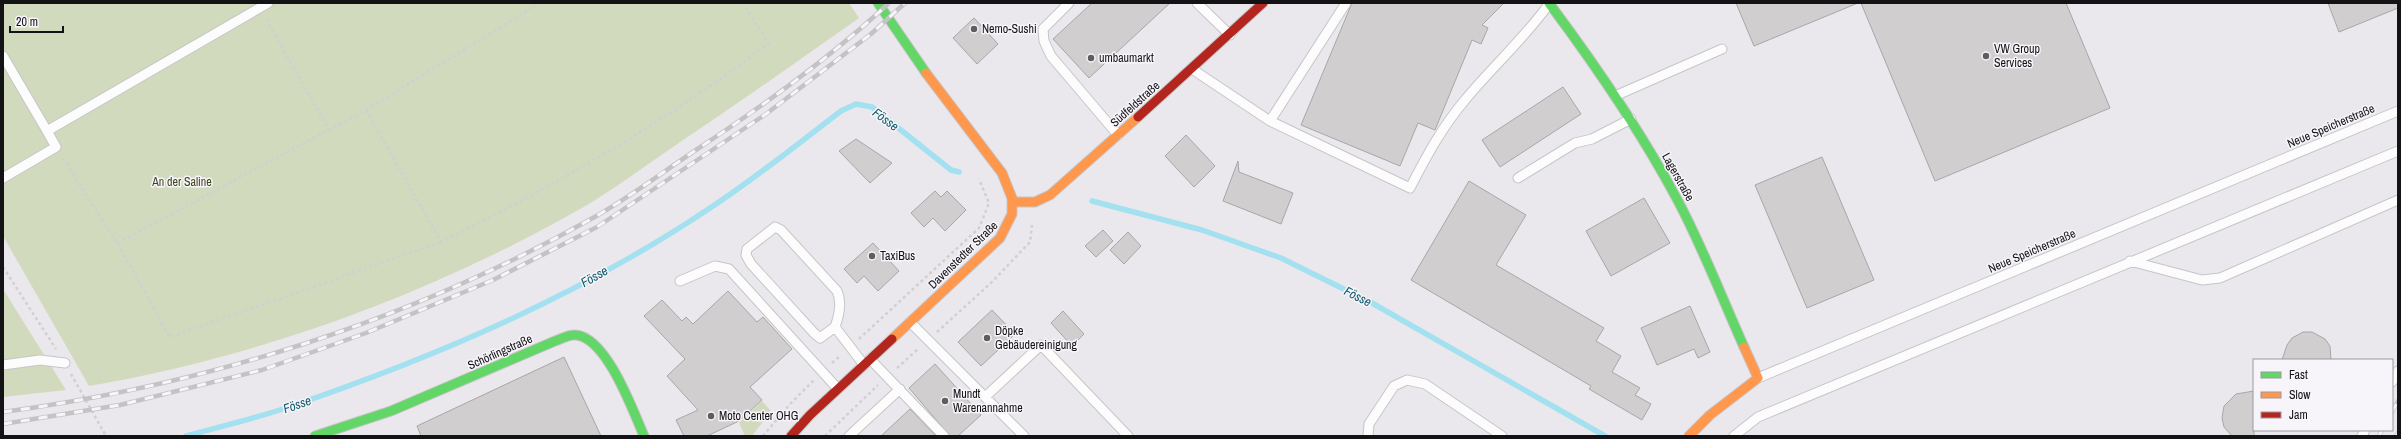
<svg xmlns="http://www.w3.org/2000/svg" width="2401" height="439" font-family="'Archivo Narrow',sans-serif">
<rect width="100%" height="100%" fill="#eae8ec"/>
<path fill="#d2dabd" d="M3,3H849L859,18C797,62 734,106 670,149C643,167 616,188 587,205C434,293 263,356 89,386L3,236Z
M3,289L66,390L3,397Z
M762,401L771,411L752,436H745L739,423Z"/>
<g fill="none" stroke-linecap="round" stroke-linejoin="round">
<path stroke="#a3e0f0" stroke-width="5.5" d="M1092,201L1202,230L1281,258L1372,303L1605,436
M186,436C219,427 253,419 286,408C436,357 581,295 713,206C757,177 799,143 841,111L856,104L872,107L951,170L959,172"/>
</g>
<path fill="#d0cecf" stroke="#a8a6a7" d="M1092,3H1170L1089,78L1053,39Z
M1352,3H1504L1482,25L1488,28L1481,44L1472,40L1435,130L1418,123L1400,166L1301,125Z
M1736,3H1858L1754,46Z
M1861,3H2066L2110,108L1935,181Z
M2328,3H2398V8L2339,32Z
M974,18L998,44L977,64L953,38Z
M1563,87L1581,114L1500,167L1482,140Z
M1186,135L1215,166L1194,187L1165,156Z
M856,139L892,163L870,183L839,151Z
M1822,157L1874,280L1807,308L1755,185Z
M1238,161L1239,172L1293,193L1281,224L1223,201Z
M1469,181L1526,215L1496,265L1604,328L1596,341L1621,356L1612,372L1640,388L1635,395L1651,404L1642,420L1589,389L1591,386L1411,280Z
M935,191L941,197L947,191L966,210L945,231L933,218L924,227L911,213Z
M1644,198L1670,243L1611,276L1586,231Z
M1103,230L1113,241L1096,257L1085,246Z
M1128,232L1141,246L1124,264L1110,250Z
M873,243L899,271L878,291L864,276L857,283L844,269Z
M728,291L757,322L763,317L792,349L750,387L762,400L739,421L707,436H684L676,420L698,410L667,376L685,359L644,316L662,300L682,321L686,317L693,324Z
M1690,306L1710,352L1698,358L1694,349L1657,365L1641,328Z
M992,310L1015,334L981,366L958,342Z
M1063,311L1084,334L1072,346L1051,323Z
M2303,332H2312L2325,339L2330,346L2331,360H2282L2287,345L2292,338Z
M564,357L601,436H421L417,426Z
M935,364L981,415L958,436H950L909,388Z
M2254,391V436H2232L2224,427L2222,418L2224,406L2236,394Z
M910,409L936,436H881Z"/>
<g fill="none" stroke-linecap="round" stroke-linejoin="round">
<defs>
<path id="lane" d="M1069,3L1043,29L1044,41L1051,56L1118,135
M1197,3L1230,35
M3,56L47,131
M1192,69L1270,121L1346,3
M1615,96L1722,49
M1270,121L1410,188C1426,157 1442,127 1465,100C1492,67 1524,39 1549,4
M3,178L56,147L47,131L268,3
M1518,178L1575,143L1592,139L1631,119
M2130,261L2202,280L2220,278L2398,200
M680,281L715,266L729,269L838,389
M910,322L1024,436
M835,327L820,338L814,333L751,264L746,255L747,249L775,227L781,230L837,291C842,302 839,316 835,327L864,365
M870,359L944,436
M3,365L40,360L65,363
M1758,378L2398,111
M2392,382L2398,371
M985,397L1041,345L1128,436
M849,436L900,389
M1368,436L1369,424L1394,386L1407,380L1425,384L1502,436
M1734,436L1758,417L2398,151
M2362,436L2365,430"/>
<path id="fast" d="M878,3L926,73
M1549,3C1596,66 1641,131 1678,201C1703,248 1722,298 1744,347
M315,436L391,411L555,341C561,339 569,334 576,335C607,338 633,411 644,436"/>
<path id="slow" d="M1013,202H1035L1050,195L1138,117
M892,339L1000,238L1012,214V198L1002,173L926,73
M1689,436L1710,415L1758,378L1744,347"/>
<path id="jam" d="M1138,117L1263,3
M791,436L810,415L892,339"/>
</defs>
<use href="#lane" stroke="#c6c5c8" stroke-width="11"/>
<use href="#fast" stroke="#c6c5c8" stroke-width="11"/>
<use href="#slow" stroke="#c6c5c8" stroke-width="11"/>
<use href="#jam" stroke="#c6c5c8" stroke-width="11"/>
<path stroke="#d0d0d1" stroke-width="2.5" stroke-dasharray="3 3" stroke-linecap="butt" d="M266,19L329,130
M366,110L441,242C556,185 667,121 769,43L742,3
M63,158L117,243L170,337L441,242
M117,243L366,110L540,3
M3,267L56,349
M937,332L991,283L1030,242L1032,225
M859,339L979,228L989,203L979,179
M832,363L840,356
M897,368L918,349
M71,374L106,436
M763,436L790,404L814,380
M825,436L878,385"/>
<use href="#lane" stroke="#fcfcfc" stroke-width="9"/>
<use href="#fast" stroke="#63d668" stroke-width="9"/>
<use href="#slow" stroke="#ff974d" stroke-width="9"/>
<use href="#jam" stroke="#b3261e" stroke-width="9"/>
<defs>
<path id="rail" d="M3,412C207,385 411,320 591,219C629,198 664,171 699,148C766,104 831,57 889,3
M2392,412L2398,401
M3,424L120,405L262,370L366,333L493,280L597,227L766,114L871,34L905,3
M2379,436L2382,430
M2396,436L2398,433"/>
</defs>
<use href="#rail" stroke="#c4c3c4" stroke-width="4.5"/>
<use href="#rail" stroke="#f7f4fa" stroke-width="3" stroke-dasharray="9" stroke-linecap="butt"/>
</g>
<g fill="#5e5d60" stroke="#f7f4fa" stroke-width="1.5">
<circle cx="974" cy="29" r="4"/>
<circle cx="1986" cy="56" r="4"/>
<circle cx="1091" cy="58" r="4"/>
<circle cx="872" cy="256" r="4"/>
<circle cx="987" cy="338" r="4"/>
<circle cx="945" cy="401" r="4"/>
<circle cx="711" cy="416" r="4"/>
</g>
<g text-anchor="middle" stroke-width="3" stroke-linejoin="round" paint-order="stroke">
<g font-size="12" fill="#131214" stroke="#f7f4fa" text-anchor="start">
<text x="982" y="33">Nemo-Sushi</text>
<text x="1994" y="53">VW Group<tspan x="1994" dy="14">Services</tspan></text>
<text x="1099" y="62">umbaumarkt</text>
<text x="880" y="260">TaxiBus</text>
<text x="995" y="335">Döpke<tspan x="995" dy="14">Gebäudereinigung</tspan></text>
<text x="953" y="398">Mundt<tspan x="953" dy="14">Warenannahme</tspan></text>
<text x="719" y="420">Moto Center OHG</text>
</g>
<g font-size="12" fill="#131214" stroke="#f7f4fa">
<text transform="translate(1135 104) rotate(-42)" y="4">Südfeldstraße</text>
<text transform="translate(2331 126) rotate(-23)" y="4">Neue Speicherstraße</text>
<text transform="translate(1678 177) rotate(61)" y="4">Lagerstraße</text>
<text transform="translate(2032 251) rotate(-23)" y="4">Neue Speicherstraße</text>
<text transform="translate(963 255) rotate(-44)" y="4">Davenstedter Straße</text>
<text transform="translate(500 352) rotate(-24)" y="4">Schörlingstraße</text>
</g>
<g font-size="12" fill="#3c4616" stroke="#f7f4fa">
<text x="182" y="186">An der Saline</text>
</g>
<g font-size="13" font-style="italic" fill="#115c6a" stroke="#f7f4fa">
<text transform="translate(886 119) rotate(37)" y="5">Fösse</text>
<text transform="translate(594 276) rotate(-30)" y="5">Fösse</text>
<text transform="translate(1358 296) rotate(27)" y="5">Fösse</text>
<text transform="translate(297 404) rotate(-19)" y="5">Fösse</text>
</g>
</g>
<rect width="2401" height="439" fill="none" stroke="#131214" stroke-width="8"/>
<rect x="2253" y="359" width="140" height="72" fill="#f7f4fa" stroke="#9c9a9e"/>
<rect x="2261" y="372" width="20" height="6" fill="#63d668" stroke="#9c9a9e"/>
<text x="2289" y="379" font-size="12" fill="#131214">Fast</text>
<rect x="2261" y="392" width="20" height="6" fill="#ff974d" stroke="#9c9a9e"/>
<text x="2289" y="399" font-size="12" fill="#131214">Slow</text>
<rect x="2261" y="412" width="20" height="6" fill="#b3261e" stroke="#9c9a9e"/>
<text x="2289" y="419" font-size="12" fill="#131214">Jam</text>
<path d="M10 26v6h53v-6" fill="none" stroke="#131214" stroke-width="2"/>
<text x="16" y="26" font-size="12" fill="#131214" stroke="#f7f4fa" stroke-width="3" paint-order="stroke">20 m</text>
</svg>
